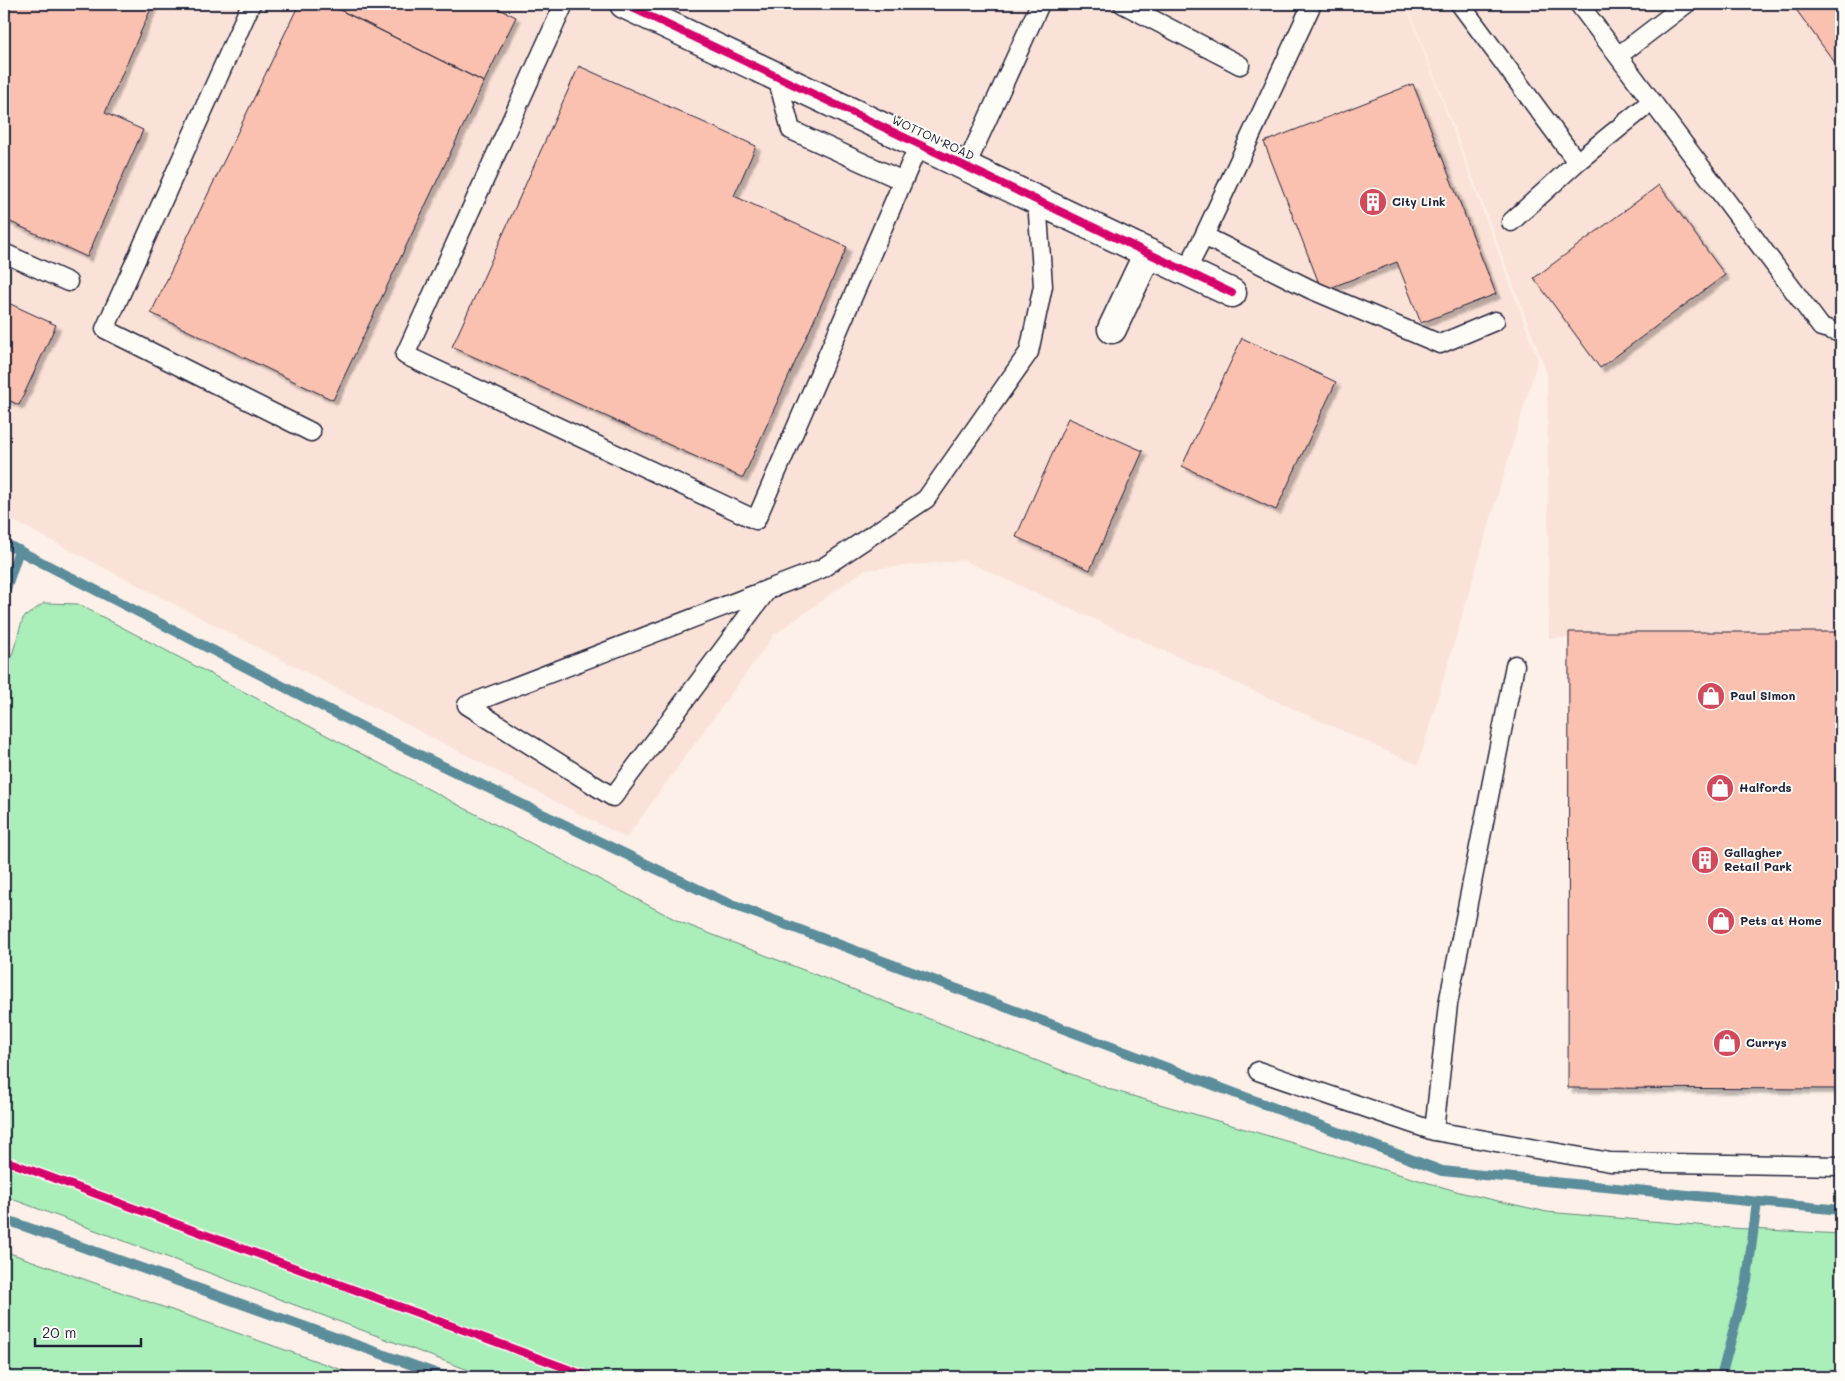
<svg xmlns="http://www.w3.org/2000/svg" width="1845" height="1381" font-family="Mali,sans-serif">
<defs>
<filter id="shadow"><feDropShadow dx="4.5" dy="4.5" stdDeviation="1" flood-color="#0004"/></filter>
</defs>
<rect width="100%" height="100%" fill="#fcf0e9"/>
<filter id="ink" filterUnits="userSpaceOnUse"><feTurbulence type="fractalNoise" baseFrequency=".02" numOctaves="2"/><feDisplacementMap in="SourceGraphic" scale="10" xChannelSelector="R" yChannelSelector="G"/><feConvolveMatrix kernelMatrix="1 2 1 2 8 2 1 2 1" color-interpolation-filters="sRGB"/></filter>
<g filter="url(#ink)">
<path fill="#fbe2d8" d="M4,4H1406L1538,359L1418,765L963,560L864,570L774,635L626,838L4,516Z
M1407,4H1841V639L1549,638L1547,374Z"/>
<path fill="#aaeeb9" stroke="#66887a" d="M44,603L78,604L680,922L1112,1090L1463,1193L1547,1212L1731,1228L1841,1234V1377H487L4,1196V682L23,618Z
M4,1251L362,1377H4Z"/>
<g fill="none" stroke-linecap="round" stroke-linejoin="round">
<path stroke="#5c8d9b" stroke-width="10" d="M4,543L372,732L723,901L1442,1171L1841,1210
M4,595L19,550
M4,1219L446,1377
M1721,1377L1747,1280L1757,1202"/>
</g>
<path fill="#fac1b0" stroke="#22223b" filter="url(#shadow)" d="M4,4H153L105,113L143,130L87,257L4,219Z
M299,4H328L484,82L333,400L151,313Z
M328,4H489L516,17L484,82Z
M1792,4H1841V71Z
M579,66L756,146L734,196L847,247L743,478L452,347Z
M1413,84L1496,294L1421,323L1397,262L1322,291L1264,142Z
M1659,185L1725,275L1600,368L1534,278Z
M4,301L56,325L19,405L4,398Z
M1242,338L1336,382L1276,510L1182,466Z
M1068,418L1143,451L1090,570L1016,537Z
M1569,632H1841V1089L1568,1088Z"/>
<g fill="none" stroke-linecap="round" stroke-linejoin="round">
<defs>
<path id="service" d="M251,4L105,329L311,432
M564,4L405,355L756,520L919,144
M1123,4L1240,65
M1312,4L1204,236L1310,289L1440,344L1495,321
M1460,4L1577,162
M1579,4L1821,327L1841,333
M1618,56L1686,4
M777,77L791,130L903,181
M966,166L1040,4
M1511,222L1577,162L1652,101
M4,253L68,282
M1186,271L1204,236
M768,589L613,797L467,705L821,569L926,499L1029,352L1043,286L1037,200
M1258,1071L1434,1131L1610,1162L1841,1166
M1434,1131L1448,1004L1515,665"/>
<path id="minor" d="M624,4L1232,293
M1112,329L1148,253"/>
</defs>
<use href="#service" stroke="#22223b" stroke-width="21"/>
<use href="#minor" stroke="#22223b" stroke-width="31"/>
<use href="#service" stroke="#fdfcf7" stroke-width="18"/>
<use href="#minor" stroke="#fdfcf7" stroke-width="28"/>
<defs>
<path id="cycleway" d="M624,4L1232,293
M4,1160L590,1377"/>
</defs>
<use href="#cycleway" stroke="#fdfcf7" stroke-width="11"/>
<use href="#cycleway" stroke="#d6006c" stroke-width="8"/>
</g>
</g>
<defs>
<symbol id="building-disc" viewBox="-11 -11 22 22"><circle r="9.5" fill="#d1495b" stroke="#fdfcf7"/><path d="M-4-6H4V6H1V3H-1V6H-4ZM-2.5-4.3h1.7v1.8h-1.7ZM.8-4.3h1.7v1.8H.8ZM-2.5-1h1.7V.8h-1.7ZM.8-1h1.7V.8H.8Z" fill="#fff"/></symbol>
<symbol id="shop-disc" viewBox="-11 -11 22 22"><circle r="9.5" fill="#d1495b" stroke="#fdfcf7"/><path d="M-5-2.5h2.3a2.7 3.5 0 0 1 5.4 0H5L5.5 6h-11ZM-1.5-2.5h3a1.5 2.3 0 0 0-3 0Z" fill="#fff"/></symbol>
</defs>
<g fill-rule="evenodd">
<use href="#building-disc" x="1357" y="186" width="32" height="32"/>
<use href="#shop-disc" x="1695" y="680" width="32" height="32"/>
<use href="#shop-disc" x="1704" y="772" width="32" height="32"/>
<use href="#building-disc" x="1689" y="844" width="32" height="32"/>
<use href="#shop-disc" x="1705" y="905" width="32" height="32"/>
<use href="#shop-disc" x="1711" y="1027" width="32" height="32"/>
</g>
<g text-anchor="middle" stroke-width="4" stroke-linejoin="round" paint-order="stroke">
<g font-size="12" fill="#22223b" stroke="#fdfcf7">
<text transform="translate(933 138) rotate(25)" y="4">WOTTON ROAD</text>
</g>
<g font-size="12" font-weight="bold" fill="#22223b" stroke="#fdfcf7" text-anchor="start">
<text x="1392" y="206">City Link</text>
<text x="1730" y="700">Paul Simon</text>
<text x="1739" y="792">Halfords</text>
<text x="1724" y="857">Gallagher<tspan x="1724" dy="14">Retail Park</tspan></text>
<text x="1740" y="925">Pets at Home</text>
<text x="1746" y="1047">Currys</text>
</g>
</g>
<rect width="1845" height="1381" fill="none" stroke="#fdfcf7" stroke-width="20"/>
<rect x="10" y="10" width="1825" height="1361" fill="none" stroke="#22223b" stroke-width="2" filter="url(#ink)"/>
<path d="M35 1338v8h106v-8" fill="none" stroke="#22223b" stroke-width="2.5"/>
<text x="42" y="1338" font-size="15" fill="#22223b" stroke="#fdfcf7" stroke-width="4" paint-order="stroke">20 m</text>
</svg>
